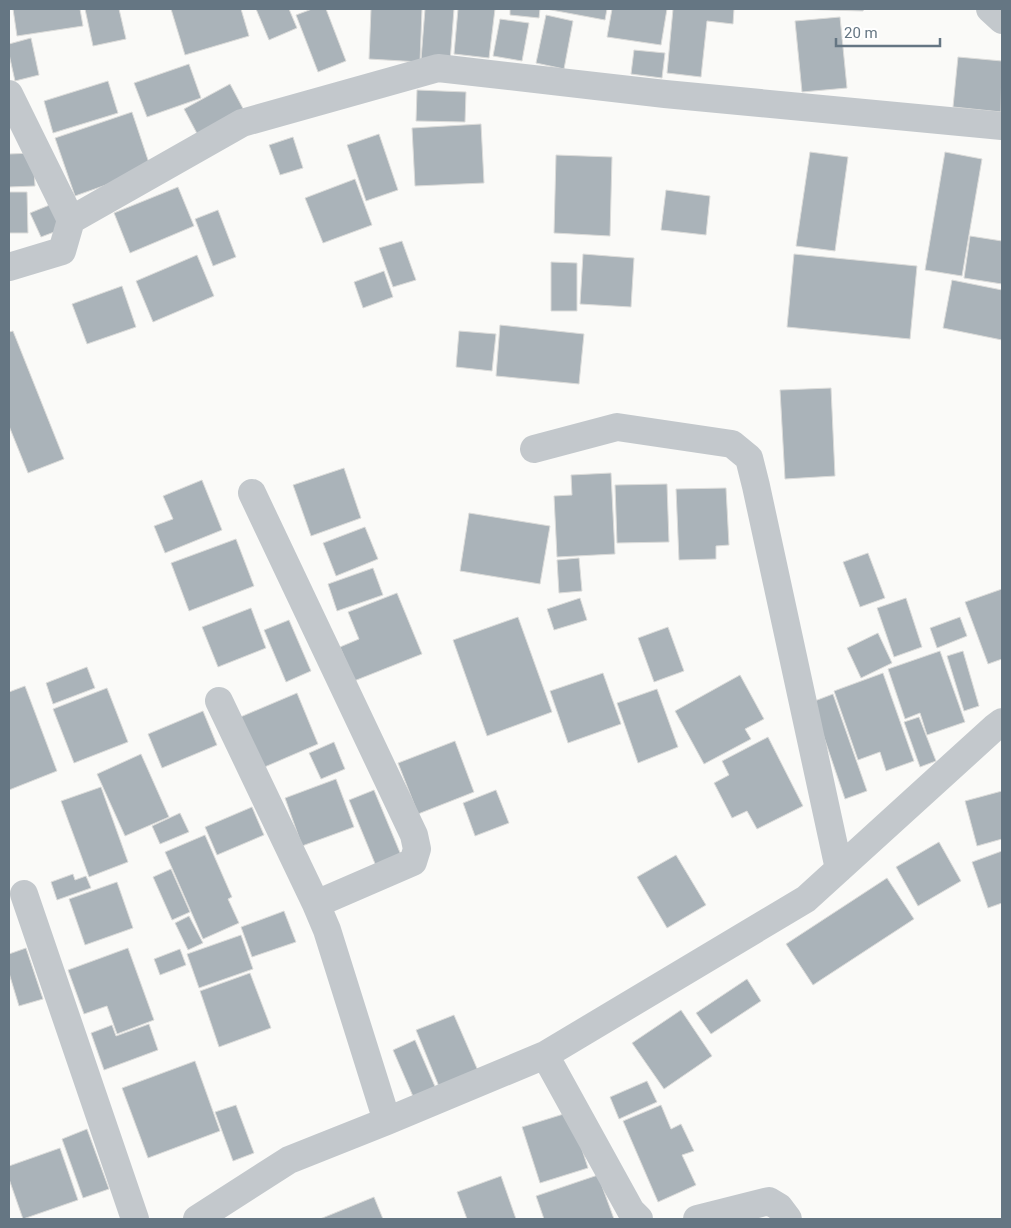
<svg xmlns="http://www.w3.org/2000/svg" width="1011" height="1228" font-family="Roboto,sans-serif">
<rect width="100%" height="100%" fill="#fafaf8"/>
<path fill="#aab3b9" stroke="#dcdcda" d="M13,9H80L83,26L17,36Z
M85,9H119L126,39L93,46Z
M171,9H241L249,36L185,55Z
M256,9H289L297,28L269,40Z
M312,9H326L346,61L318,72L296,15Z
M371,9H422L420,62L369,59Z
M425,9H454L450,62L421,60Z
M458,9H495L489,58L454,54Z
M510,9H540L539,18L510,15Z
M546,9H607L605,20Z
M612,9H667L661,45L607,37Z
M673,9H734L733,24L707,21L701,77L667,73Z
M795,9H864L863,11Z
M546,15L573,21L564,69L536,63Z
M840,17L847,88L802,92L795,21Z
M500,19L529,23L522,61L493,56Z
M31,38L39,75L15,81L9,54V44Z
M634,50L665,53L662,78L631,74Z
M958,57L1002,61L1001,112L953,107Z
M189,64L201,98L147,117L134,83Z
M108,81L118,113L53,133L44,101Z
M230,84L247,116L201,141L184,109Z
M417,90L466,92L465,122L416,121Z
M132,112L151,169L75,196L55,138Z
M481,124L484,183L415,186L412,128Z
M379,134L398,190L366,201L347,145Z
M293,137L303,168L280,175L269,145Z
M810,152L848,157L835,251L796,246Z
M945,152L982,159L962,276L925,270Z
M33,153L35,186L9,187V154Z
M556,155L612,157L610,236L554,233Z
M355,179L372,225L323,243L305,198Z
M178,187L194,226L130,253L114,213Z
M666,190L710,196L706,235L661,230Z
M9,192H27L28,233H9Z
M52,204L62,229L41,237L30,213Z
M218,210L236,257L213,266L195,219Z
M970,236L1002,241V284L964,278Z
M402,241L416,280L393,287L379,248Z
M583,254L634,258L631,307L580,304Z
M794,254L917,266L910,339L787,327Z
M197,255L214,296L153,322L136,281Z
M551,262L577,263V311H551Z
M384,271L393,297L363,308L354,282Z
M952,280L1002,290V340L943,328Z
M122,286L136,327L87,344L72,304Z
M500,325L584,334L579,384L496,376Z
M13,331L64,459L28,473L9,426V332Z
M459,331L496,334L492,371L456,367Z
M831,388L835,476L785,479L780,390Z
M344,468L361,518L311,536L293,485Z
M611,473L615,554L557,557L554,496L572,495L571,475Z
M202,480L222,530L165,553L154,526L173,519L163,496Z
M667,484L669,542L617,543L615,485Z
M726,488L729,545L716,546V559L679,560L676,489Z
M469,513L550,526L540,584L460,571Z
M365,527L378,559L336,576L323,543Z
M236,539L254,586L189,611L171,563Z
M868,553L885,598L860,607L843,562Z
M579,558L582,591L559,593L557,560Z
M373,568L383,595L337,611L328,584Z
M1002,589V659L988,664L965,602Z
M397,593L422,654L354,681L340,647L359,639L348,612Z
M580,598L587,620L554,630L547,609Z
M906,598L922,647L894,657L877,608Z
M251,608L266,648L218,667L202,627Z
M518,617L552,712L487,736L453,640Z
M960,617L967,636L937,648L930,628Z
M289,620L311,671L286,682L264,630Z
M668,627L684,671L654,682L638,638Z
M878,633L892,663L861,678L847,648Z
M940,651L965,722L927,735L920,713L905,719L888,669Z
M963,651L979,706L964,711L947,656Z
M87,667L95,688L53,704L46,683Z
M603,673L621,724L568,743L550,691Z
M883,673L914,761L886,771L880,752L858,760L834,691Z
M740,675L764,719L745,729L751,739L704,764L675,711Z
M25,686L57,771L9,790V692Z
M107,688L128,742L74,763L53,709Z
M657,689L678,747L638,763L617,703Z
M297,693L318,744L260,769L238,718Z
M833,694L867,791L845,799L812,702Z
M203,711L217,745L162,768L148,734Z
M919,717L936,761L920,767L904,722Z
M768,737L803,806L757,829L747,811L732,818L714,783L729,775L722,761Z
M455,741L474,792L418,814L398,763Z
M334,742L345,769L321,779L309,753Z
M141,754L169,817L125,836L97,774Z
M336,779L354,827L302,846L285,798Z
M101,787L128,862L89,877L61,801Z
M374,790L401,855L376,866L349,800Z
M496,790L509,823L475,836L463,803Z
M1002,791V839L977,846L965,801Z
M252,807L264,835L217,855L205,827Z
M180,813L189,832L160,844L152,826Z
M205,835L232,897L228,899L239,923L203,939L165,852Z
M939,842L961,881L918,906L896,867Z
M1002,851V903L988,908L972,862Z
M676,855L706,905L667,928L637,877Z
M171,869L190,912L172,920L153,877Z
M73,874L75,880L86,876L91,888L57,900L51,882Z
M887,878L914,919L813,985L786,944Z
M117,882L133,928L85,945L69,899Z
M284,911L296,942L252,957L241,927Z
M189,916L203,943L188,950L175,923Z
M241,935L253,969L199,988L187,954Z
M26,948L43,999L19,1006L9,973V954Z
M128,948L154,1020L117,1034L107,1006L84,1014L68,970Z
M180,949L186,965L160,975L154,959Z
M250,973L271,1028L219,1047L200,991Z
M747,979L761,1001L711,1034L696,1013Z
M681,1010L712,1056L664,1089L632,1043Z
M454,1015L479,1073L440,1089L416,1030Z
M149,1024L158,1050L104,1070L91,1033L112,1025L116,1036Z
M415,1040L437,1091L415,1101L393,1050Z
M195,1061L220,1131L148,1158L122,1088Z
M647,1081L657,1102L619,1119L610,1097Z
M236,1105L254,1153L233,1161L215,1112Z
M661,1105L671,1129L681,1124L694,1151L682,1155L696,1185L658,1202L623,1121Z
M570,1112L588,1168L540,1183L522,1127Z
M87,1129L109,1189L83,1198L62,1139Z
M60,1148L78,1200L23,1219L9,1179V1166Z
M598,1175L614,1219H544L536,1196Z
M501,1176L516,1219H467L457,1192Z
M374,1197L383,1219H320Z"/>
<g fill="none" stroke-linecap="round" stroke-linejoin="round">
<path stroke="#c3c8cc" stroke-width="28" d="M990,9L1002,20
M9,94L71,220
M9,267L62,251L71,220L242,123L438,68L665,94L1002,126
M534,449L617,427L732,444L749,458L756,486L839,869
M252,493L414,835L417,849L413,862L316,904L327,930L387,1121
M219,701L316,904
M24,894L135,1219
M545,1055L631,1211L639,1219
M197,1219L289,1160L387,1121L545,1055L806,899L994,728L1002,722
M697,1219L769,1201L779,1207L788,1219"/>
</g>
<rect width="1011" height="1228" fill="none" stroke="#657683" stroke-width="20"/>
<path d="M836 38v8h104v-8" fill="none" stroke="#657683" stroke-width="2.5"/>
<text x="844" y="38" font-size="15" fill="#657683" stroke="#ffffff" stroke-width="4" paint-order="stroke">20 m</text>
</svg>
